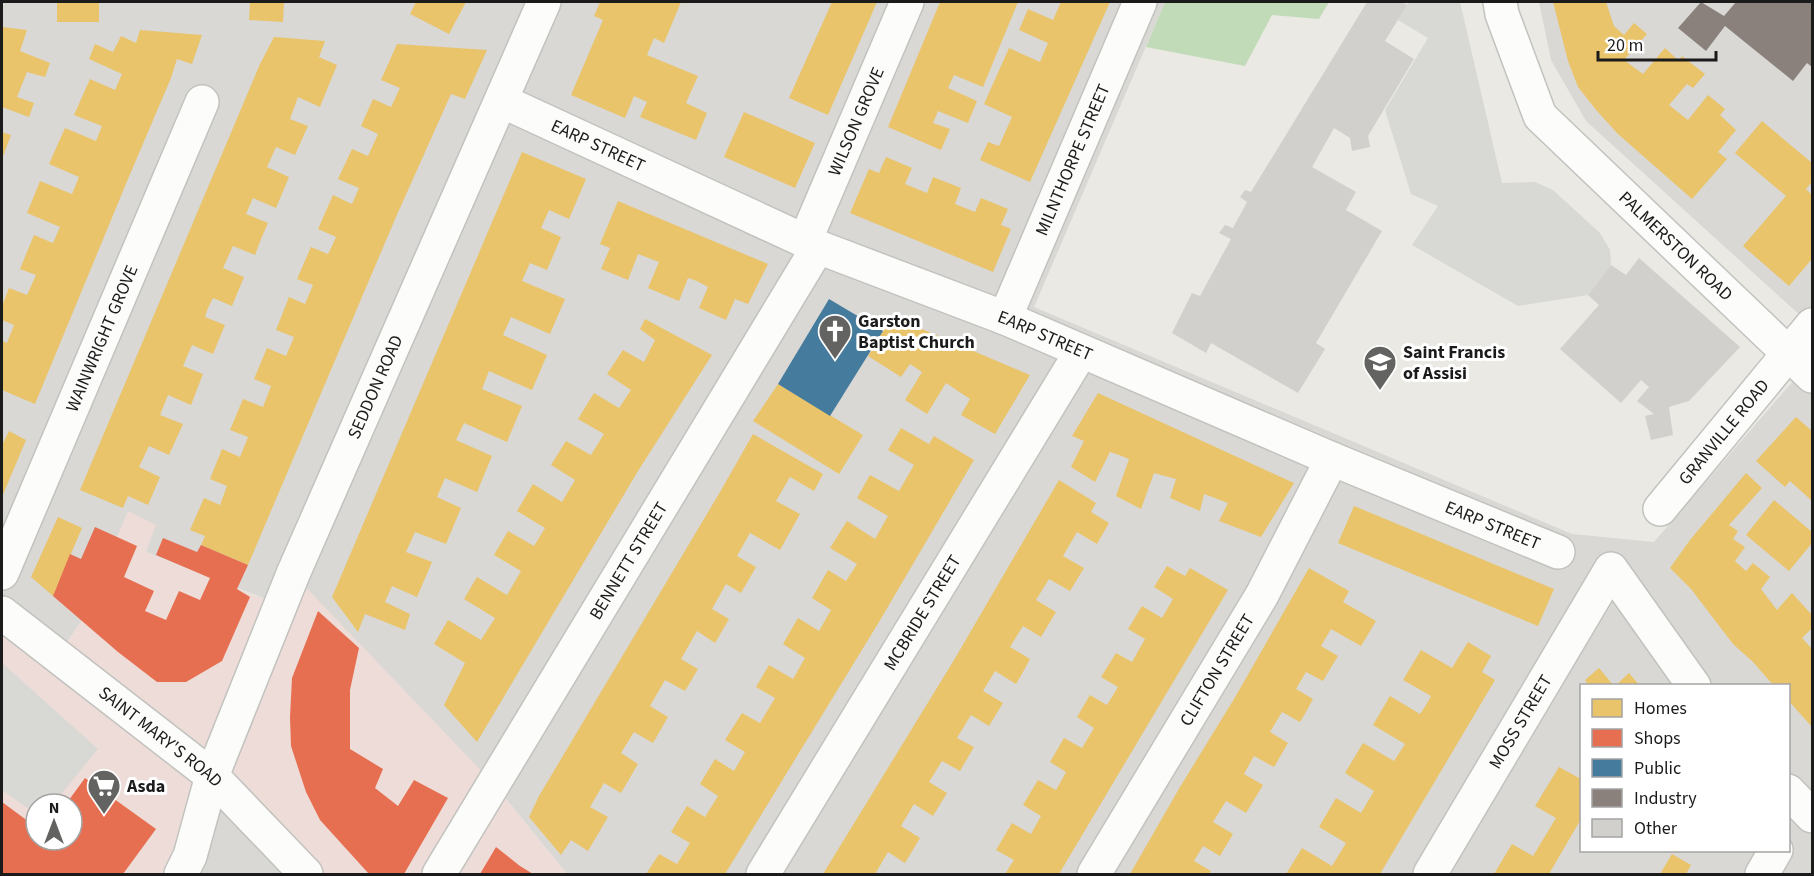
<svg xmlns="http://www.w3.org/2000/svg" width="1814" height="876" font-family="'Source Sans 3',sans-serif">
<rect width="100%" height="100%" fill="#eae9e3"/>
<path fill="#d9d8d5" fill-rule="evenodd" d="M2,2H1165L1034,307L1572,534L1654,542L1812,359V874H567L494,784L281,605L146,552L82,620L57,657L2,613ZM1582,686H1788V850H1582Z
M1539,2H1812V326L1586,121L1551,60Z
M212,776L306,874H181Z"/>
<path fill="#eddcd7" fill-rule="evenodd" d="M128,511L156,525L146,552L237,589L281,605L293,574L494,784L567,874H306L212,776L181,874H2V613L58,656L82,620ZM36,804H72V840H36Z"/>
<path fill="#c1dab7" d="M1165,2H1329L1319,19L1272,15L1245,66L1146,47Z"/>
<path fill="#d8d8d5" d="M1406,2H1460L1502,183L1535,182L1553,190L1600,233L1610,250L1611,265L1588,295L1518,306L1412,245L1438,206L1411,194L1385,110L1428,38L1398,20L1408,3Z
M2,663L98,749L53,804H36V814L2,790Z"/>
<path fill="#e9c46a" d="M57,2H99V22H57Z
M250,2H284L283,22L249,20Z
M416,2H466L449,34L410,14Z
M600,2H681L664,43L654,38L647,55L698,76L686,103L707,113L696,140L640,117L647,102L634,96L625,118L571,95L603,20L594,16Z
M832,2H877L828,115L789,98Z
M940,2H1018L983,87L954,75L948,88L977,101L968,123L938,111L933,123L950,129L941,150L888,127Z
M1061,2H1110L1030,182L980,160L988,142L999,146L1012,117L984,104L1009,48L1040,62L1048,43L1019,30L1028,9L1053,20Z
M1553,2H1606L1614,26L1624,35L1634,23L1647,34L1624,60L1643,74L1665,48L1679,61L1682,56L1705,74L1693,88L1687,84L1669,105L1688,120L1708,95L1725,109L1720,115L1736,130L1718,152L1727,159L1692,199L1618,134L1597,111L1578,87L1568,61Z
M2,27L27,30L20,51L50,63L45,77L27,72L17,97L34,103L29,117L2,107Z
M140,30L202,35L192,64L177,59L171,78L128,179L35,404L2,390V341L7,343L14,325L2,320V306L9,288L27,295L36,275L20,269L34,235L53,243L60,227L27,213L40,181L72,194L79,177L49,164L65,128L96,141L102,126L74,115L90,79L115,90L122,74L89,59L95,44L113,52L121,36L136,43Z
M274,37L325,41L319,57L337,65L320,107L298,97L290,119L308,126L295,155L276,147L267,167L289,177L276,208L253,198L246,214L268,223L261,239L255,255L233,246L223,268L244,277L232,306L213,298L208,308L205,317L225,325L213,354L192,345L183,366L203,374L196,392L191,405L168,395L160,415L183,424L169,455L149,446L139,467L160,477L148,505L128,496L123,508L80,490L260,64Z
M397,44L487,50L465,99L451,94L396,217L248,565L201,545L205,536L190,530L204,498L220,505L227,486L210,479L222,449L240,457L248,437L230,430L243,399L263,407L271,386L254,379L267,348L286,356L294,337L276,330L289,297L305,304L313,285L297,279L311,247L328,254L332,246L336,237L318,229L333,195L352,204L359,188L338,179L352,149L368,156L378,134L361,126L373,99L391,107L400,88L381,80Z
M744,112L815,143L795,188L724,157Z
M1762,121L1812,163V182L1806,189L1812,195V259L1789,286L1743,246L1786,196L1735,153Z
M2,132L11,135L2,159Z
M522,152L586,179L569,219L549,210L541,228L561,237L547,270L530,263L522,281L565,299L550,334L511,317L503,335L547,355L532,390L489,371L482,389L522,406L507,442L464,423L456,440L492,456L477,492L445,478L437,497L461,508L446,544L415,532L406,552L432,562L417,597L392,586L385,602L410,614L405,630L365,614L358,632L332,597Z
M886,157L912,168L905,184L927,193L933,177L961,188L955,204L975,212L981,198L1008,209L1001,225L1011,229L993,272L850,213L869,169L879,173Z
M618,201L768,264L748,304L735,299L726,320L699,308L708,287L697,281L688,278L679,301L648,288L659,262L638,254L628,280L601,269L610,248L600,244Z
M896,318L1030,375L995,434L961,415L970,399L946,383L927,414L905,400L922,372L910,364L901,377L868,356L883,331Z
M645,319L712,355L638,471L477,742L444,705L465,663L434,644L448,620L481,640L495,618L464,599L477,577L507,595L521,571L494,555L508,531L534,546L545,528L517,511L533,484L562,502L575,480L551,465L566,441L591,455L604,434L578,419L594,393L619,408L631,390L607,374L623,350L644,362L655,340L640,329Z
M778,384L863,435L839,474L753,421Z
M1098,393L1294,483L1261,537L1219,521L1228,503L1204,494L1200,511L1170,498L1176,479L1154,473L1141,509L1116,496L1129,459L1119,455L1110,452L1095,482L1071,467L1084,441L1072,436Z
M1796,417L1812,431V501L1790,481L1785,487L1756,461Z
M901,428L929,444L934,436L974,460L879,622L725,874H646L659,854L677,864L690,843L671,832L687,806L705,817L718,796L700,784L715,759L734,771L745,752L725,740L742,713L760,723L775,698L756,687L769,665L793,679L805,658L783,644L798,618L819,631L831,610L812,598L828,570L846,581L857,564L830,548L847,521L875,539L888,516L857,498L870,475L899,491L914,465L888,450Z
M9,431L26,440L2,497V445Z
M753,434L823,474L814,491L790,477L776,501L800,514L780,550L750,533L737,556L756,567L741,593L726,584L712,609L729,619L715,643L697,631L681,659L698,669L685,691L665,680L650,706L668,717L653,743L634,732L621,753L638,764L621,793L604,783L590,807L608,817L588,851L571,840L561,855L529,817L539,796L720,492Z
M1746,473L1762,488L1729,525L1738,531L1733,539L1745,547L1735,561L1746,571L1753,563L1770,577L1761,589L1777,610L1792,593L1812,615V628L1802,638L1812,649V727L1788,700V686H1774L1753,662L1733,644L1691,589L1670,568L1690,540Z
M1059,480L1096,503L1091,512L1109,523L1097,544L1077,532L1063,556L1084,568L1070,591L1049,579L1036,600L1056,612L1041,637L1023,626L1010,647L1030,659L1023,672L1016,684L995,671L983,691L1003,703L989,726L971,715L957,738L974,747L960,771L942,761L929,782L947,793L933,816L914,804L901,826L920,838L905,863L888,852L875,874H823L954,660Z
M1774,500L1812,532V543L1789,571L1746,535Z
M1354,506L1554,589L1538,626L1338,543Z
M58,517L82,528L53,596L31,577Z
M1167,566L1185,576L1190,568L1228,590L1059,874H1005L1014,860L996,850L1012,823L1031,834L1041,816L1023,805L1038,780L1056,790L1060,783L1066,772L1050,762L1064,738L1082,748L1094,728L1077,717L1090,695L1107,705L1118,687L1101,677L1116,653L1132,662L1145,639L1128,629L1142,606L1162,618L1173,599L1154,587Z
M1309,568L1349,591L1343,602L1376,621L1361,646L1331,629L1321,646L1338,656L1330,669L1323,681L1306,672L1296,689L1313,699L1306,712L1300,722L1282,712L1270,732L1288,743L1274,767L1254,756L1244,774L1263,785L1246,813L1226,801L1213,822L1233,834L1220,856L1203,846L1194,861L1211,871L1209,874H1130L1180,787L1234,699Z
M1468,642L1491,656L1482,672L1495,680L1380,874H1286L1302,848L1332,866L1346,843L1319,827L1336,798L1361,813L1374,791L1345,773L1363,743L1394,761L1405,744L1373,725L1390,696L1420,714L1426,705L1431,696L1403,680L1421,650L1452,668Z
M1599,668L1614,686H1589L1585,680Z
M1629,673L1640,686H1615Z
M1559,767L1579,778L1581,775V819L1549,874H1494L1512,844L1533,856L1556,818L1535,806Z
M1672,854L1691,865L1686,874H1660Z"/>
<path fill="#e76f51" d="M95,527L137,546L124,577L154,591L145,611L166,620L179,591L200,600L210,578L156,555L163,538L197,552L201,545L248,565L237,589L250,597L222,661L186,682H157L118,652L53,596L70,554L81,559Z
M318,611L359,648L350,690V749L383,769L375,788L398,806L414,780L448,798L404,874H369L320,820L306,792L291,746L290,717L292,678Z
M85,778L156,829L123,874H2V802L36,827V840H72V804H66Z
M496,847L520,866L533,874H480Z"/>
<path fill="#457b9d" d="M829,299L883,331L830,416L778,384Z"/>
<path fill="#8a817c" d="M1701,2L1724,16L1736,2H1812V67L1807,63L1793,81L1725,26L1706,51L1678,28Z"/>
<path fill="#d2d0cc" d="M1367,2H1402L1407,5L1385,41L1414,59L1368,136L1370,147L1352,151L1350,138L1334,128L1312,167L1356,192L1346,210L1382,231L1316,343L1325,349L1298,393L1211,343L1206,353L1172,333L1192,293L1200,296L1231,239L1219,233L1225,225L1233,228L1247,202L1240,197L1245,190L1251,192Z
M1639,258L1740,347L1689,401L1669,407L1673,435L1651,440L1645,416L1654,414L1637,401L1649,387L1641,380L1621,403L1560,349L1599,305L1588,295L1611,265L1626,275Z"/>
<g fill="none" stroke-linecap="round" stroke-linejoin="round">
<defs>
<g id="street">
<path id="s1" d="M1500,2L1502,14L1540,116L1812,376"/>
<path id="s2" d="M502,101L818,247L1005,318L1332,459L1558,552"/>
<path id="s3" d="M805,241L907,2"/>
<path id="s4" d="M1005,318L1140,2"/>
<path id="s5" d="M1660,509L1812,325"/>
<path id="s6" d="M2,573L202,102"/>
<path id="s7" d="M2,613L212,776L306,874"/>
<path d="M1788,791L1812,816"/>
<path id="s8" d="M181,874L190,856L212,776L293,574L544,2"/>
<path id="s9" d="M439,874L818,247"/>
<path id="s10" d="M763,874L1081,352"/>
<path id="s11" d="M1094,874L1262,595L1332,459"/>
<path id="s12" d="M1430,874L1611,569L1694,686"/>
<path d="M1762,874L1776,850"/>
</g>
</defs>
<use href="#street" stroke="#c2c2bf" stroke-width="36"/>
<use href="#street" stroke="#fcfcfb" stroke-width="33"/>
</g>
<defs>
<symbol id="church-pin" viewBox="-11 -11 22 30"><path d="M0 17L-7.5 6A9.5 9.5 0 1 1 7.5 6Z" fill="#636361" stroke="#fff"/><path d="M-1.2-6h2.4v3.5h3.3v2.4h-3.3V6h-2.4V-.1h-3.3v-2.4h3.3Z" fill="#fff"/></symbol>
<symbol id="school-pin" viewBox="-11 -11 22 30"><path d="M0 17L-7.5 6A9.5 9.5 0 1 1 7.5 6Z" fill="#636361" stroke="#fff"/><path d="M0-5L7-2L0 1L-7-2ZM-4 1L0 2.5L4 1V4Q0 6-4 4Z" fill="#fff"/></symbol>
<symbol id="supermarket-pin" viewBox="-11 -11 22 30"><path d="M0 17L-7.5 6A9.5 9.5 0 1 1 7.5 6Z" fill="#636361" stroke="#fff"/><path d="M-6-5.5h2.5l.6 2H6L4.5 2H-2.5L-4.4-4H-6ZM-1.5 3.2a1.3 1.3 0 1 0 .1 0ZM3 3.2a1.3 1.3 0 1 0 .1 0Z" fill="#fff"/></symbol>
</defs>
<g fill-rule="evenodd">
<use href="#church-pin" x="816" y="312" width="38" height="52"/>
<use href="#school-pin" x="1361" y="343" width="38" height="52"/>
<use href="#supermarket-pin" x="85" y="767" width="38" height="52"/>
</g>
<g text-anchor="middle" stroke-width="6" stroke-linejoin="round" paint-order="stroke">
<g font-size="18" fill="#1b1b1b" stroke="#fff">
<text dy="6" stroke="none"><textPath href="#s3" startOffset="130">WILSON GROVE</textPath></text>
<text dy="6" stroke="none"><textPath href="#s2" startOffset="106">EARP STREET</textPath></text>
<text dy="6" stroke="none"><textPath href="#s4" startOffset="172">MILNTHORPE STREET</textPath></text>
<text dy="6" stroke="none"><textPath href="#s1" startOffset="309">PALMERSTON ROAD</textPath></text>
<text dy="6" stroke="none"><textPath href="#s2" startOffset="592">EARP STREET</textPath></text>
<text dy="6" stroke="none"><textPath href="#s6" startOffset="255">WAINWRIGHT GROVE</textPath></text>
<text dy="6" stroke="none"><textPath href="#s8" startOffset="525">SEDDON ROAD</textPath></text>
<text dy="6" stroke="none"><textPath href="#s5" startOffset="100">GRANVILLE ROAD</textPath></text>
<text dy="6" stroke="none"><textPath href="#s2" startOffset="1078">EARP STREET</textPath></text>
<text dy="6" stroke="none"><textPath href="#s9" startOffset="366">BENNETT STREET</textPath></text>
<text dy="6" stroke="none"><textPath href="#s10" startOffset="306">MCBRIDE STREET</textPath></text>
<text dy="6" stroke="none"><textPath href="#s11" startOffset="238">CLIFTON STREET</textPath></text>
<text dy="6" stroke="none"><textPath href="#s12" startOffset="177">MOSS STREET</textPath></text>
<text dy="6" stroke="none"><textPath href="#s7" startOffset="201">SAINT MARY'S ROAD</textPath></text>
</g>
<g font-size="18" font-weight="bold" fill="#1b1b1b" stroke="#fff" text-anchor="start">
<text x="858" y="327">Garston<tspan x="858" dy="21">Baptist Church</tspan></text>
<text x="1403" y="358">Saint Francis<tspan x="1403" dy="21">of Assisi</tspan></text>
<text x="127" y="792">Asda</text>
</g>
</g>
<rect width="1814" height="876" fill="none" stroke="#1b1b1b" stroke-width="6"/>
<rect x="1580" y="684" width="210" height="168" fill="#ffffff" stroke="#a4a4a4" stroke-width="1.5"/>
<rect x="1592" y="699" width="30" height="18" fill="#e9c46a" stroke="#a4a4a4" stroke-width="1.5"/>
<text x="1634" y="714" font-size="18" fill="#1b1b1b">Homes</text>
<rect x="1592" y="729" width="30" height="18" fill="#e76f51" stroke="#a4a4a4" stroke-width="1.5"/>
<text x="1634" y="744" font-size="18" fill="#1b1b1b">Shops</text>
<rect x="1592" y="759" width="30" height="18" fill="#457b9d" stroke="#a4a4a4" stroke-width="1.5"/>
<text x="1634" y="774" font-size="18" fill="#1b1b1b">Public</text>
<rect x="1592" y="789" width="30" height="18" fill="#8a817c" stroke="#a4a4a4" stroke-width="1.5"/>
<text x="1634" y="804" font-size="18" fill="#1b1b1b">Industry</text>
<rect x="1592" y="819" width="30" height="18" fill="#d2d0cc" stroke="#a4a4a4" stroke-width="1.5"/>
<text x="1634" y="834" font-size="18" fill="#1b1b1b">Other</text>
<g transform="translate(54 822)"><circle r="28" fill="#ffffff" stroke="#a4a4a4" stroke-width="1.5"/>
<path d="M0-4.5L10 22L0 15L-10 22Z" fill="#636361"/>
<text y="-9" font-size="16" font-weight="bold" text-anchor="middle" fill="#1b1b1b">N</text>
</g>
<path d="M1598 51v9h118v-9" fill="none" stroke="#1b1b1b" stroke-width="3"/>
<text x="1607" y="51" font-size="18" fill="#1b1b1b" stroke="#ffffff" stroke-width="4.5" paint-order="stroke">20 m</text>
</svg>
